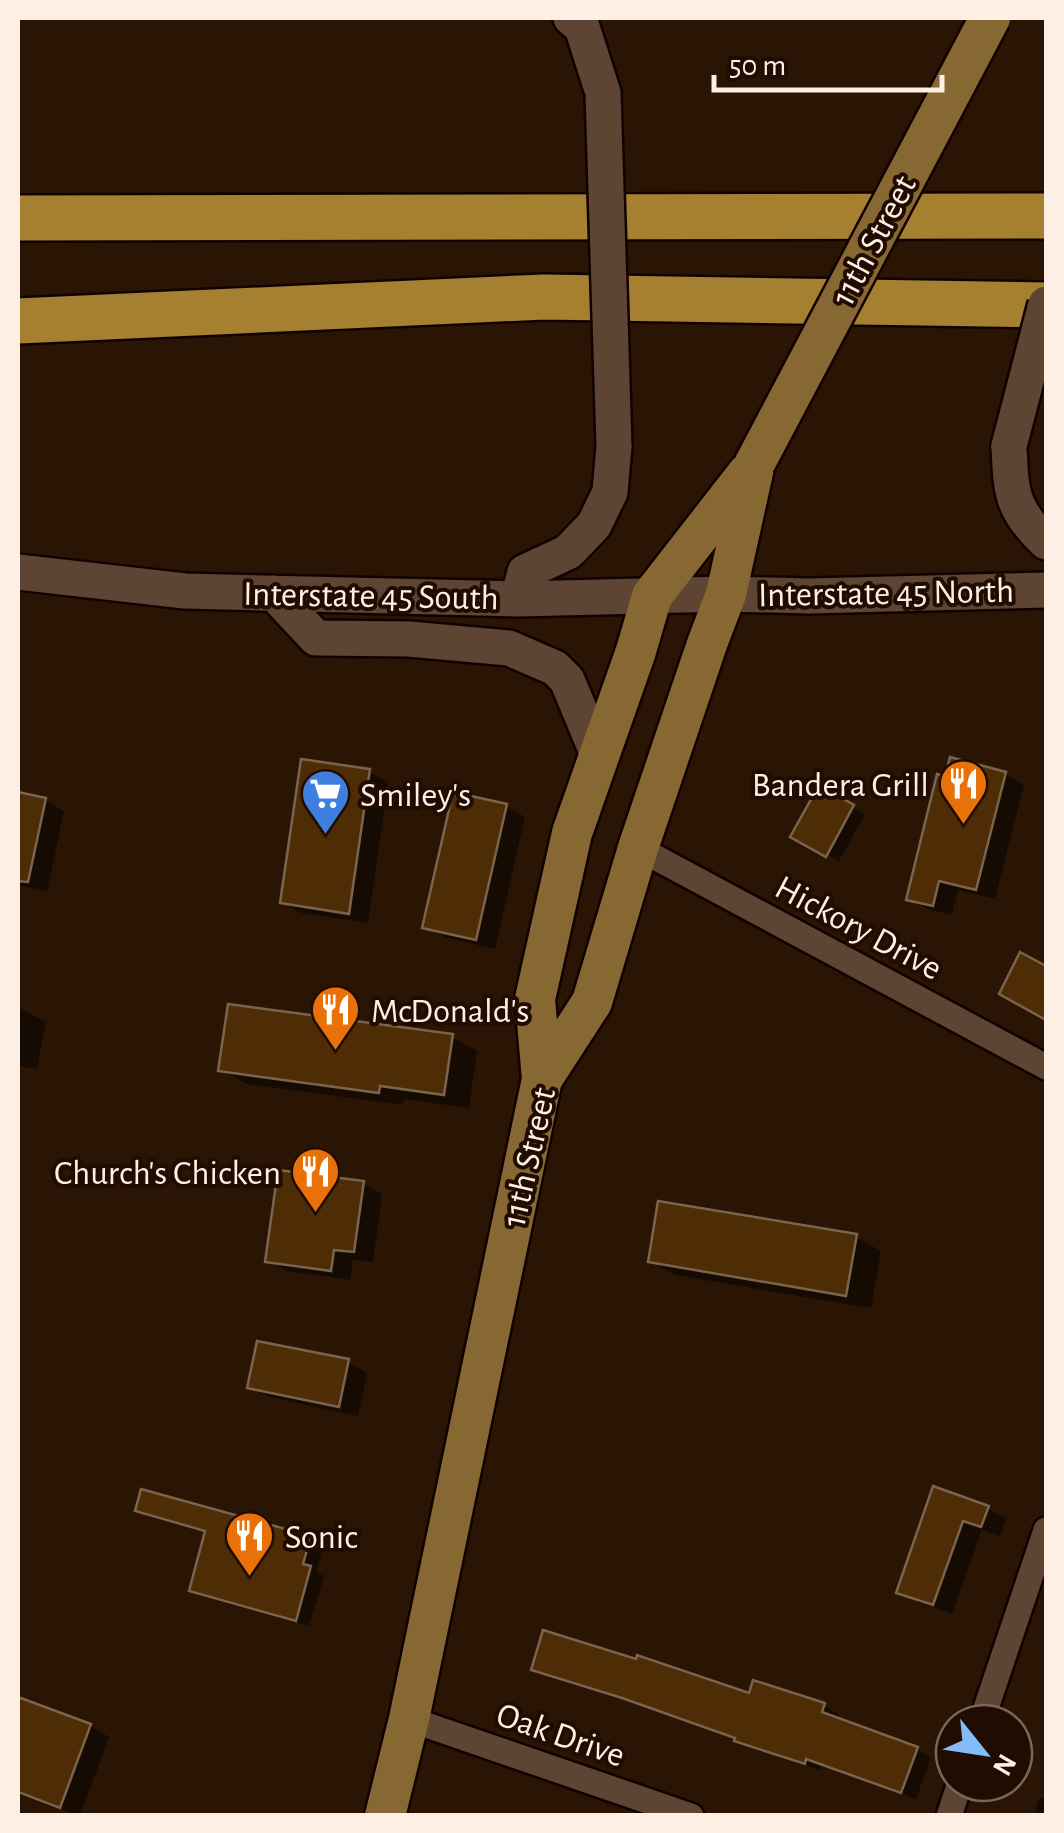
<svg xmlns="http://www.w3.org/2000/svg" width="1064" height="1833" font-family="'Alegreya Sans',sans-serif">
<rect width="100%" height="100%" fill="#2a1505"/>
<path fill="#0007" d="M370,772L388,783L368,923L301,913L282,902Z
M1005,774L1024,785L995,899L958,890L952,915L928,909L909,899Z
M820,789L865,814L839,861L794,836Z
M18,794L45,800L64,811L47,891L18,885Z
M506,806L525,817L495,949L444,937L425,926Z
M18,1007L46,1022L37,1069L18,1066Z
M452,1037L477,1051L469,1108L404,1099L403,1105L246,1084L221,1070Z
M363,1184L382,1194L373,1262L353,1259L350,1280L287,1271L268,1260Z
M856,1237L881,1251L871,1308L675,1275L650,1261Z
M348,1362L367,1373L358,1416L269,1397L250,1387Z
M935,1489L988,1508L1006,1519L1000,1536L982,1530L952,1614L918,1602L899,1592Z
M138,1510L310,1538L323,1546L316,1572L324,1576L309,1626L205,1597L191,1590L207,1533L151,1518Z
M534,1669L824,1705L838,1714L836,1720L917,1749L931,1757L916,1799L821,1766L820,1770L751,1748L737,1740L639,1705L548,1677Z
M18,1700L90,1726L109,1737L80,1816L18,1794Z
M1039,1798H1046V1816H1034Z"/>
<path fill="#4e2c05" stroke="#7b644e" stroke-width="2.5" d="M950,757L1006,772L976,890L939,881L933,906L906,900L937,774L945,776Z
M301,759L370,769L349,914L280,903Z
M819,785L854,805L826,857L790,837Z
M18,792L46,798L28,882L18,881Z
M453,792L507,804L476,940L422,928Z
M1020,952L1046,966V1020L999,994Z
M228,1004L453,1034L444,1095L380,1086L379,1093L218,1071Z
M278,1170L364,1181L354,1252L334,1250L331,1271L265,1262Z
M658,1201L857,1234L846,1296L648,1262Z
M257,1341L349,1359L339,1407L247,1388Z
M933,1486L989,1506L981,1527L963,1521L933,1605L896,1593Z
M141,1489L311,1536L303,1564L311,1566L296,1621L189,1591L205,1531L135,1511Z
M543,1630L636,1659L637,1655L749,1693L753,1680L825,1703L822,1712L918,1747L901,1793L806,1759L805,1764L734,1741L735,1738L622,1698L531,1670Z
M18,1697L91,1724L60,1808L18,1792Z"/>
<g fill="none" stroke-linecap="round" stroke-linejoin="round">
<defs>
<path id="minor" d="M638,848L1046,1067
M409,1719L691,1816
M981,1723L1046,1530
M949,1816L960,1783"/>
<path id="secondary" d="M571,18L582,27L603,93
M1009,446C1011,492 1011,509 1046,542
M18,572L185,591L518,599L726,594L809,596L1046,590
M274,593L316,638L409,639L509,648L555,668L567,680L599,757
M518,599L525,572L568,552L594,525L610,492L614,446"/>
<path id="primary" d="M542,1079L535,999L572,833L636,651L652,596L747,474
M385,1816L409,1719L542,1079L592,1002L638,848L707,644L726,594L755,463"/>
<path id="motorway" d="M18,218L1046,216
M18,321L544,297L1046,305"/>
</defs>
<use href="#minor" stroke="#110200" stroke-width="30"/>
<use href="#secondary" stroke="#110200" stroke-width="40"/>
<use href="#primary" stroke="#110200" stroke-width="45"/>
<use href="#motorway" stroke="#110200" stroke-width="50"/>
<use href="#minor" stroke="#5d4433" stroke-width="25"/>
<use href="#secondary" stroke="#5d4433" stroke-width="35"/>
<use href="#primary" stroke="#886832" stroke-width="40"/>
<use href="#motorway" stroke="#a58031" stroke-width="45"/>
<defs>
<path id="secondary-bridge" d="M603,93L614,446
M1009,446L1046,304"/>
<path id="primary-bridge" d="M755,463L990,18"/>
</defs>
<use href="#secondary-bridge" stroke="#110200" stroke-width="40" stroke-linecap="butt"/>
<use href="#primary-bridge" stroke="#110200" stroke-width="45" stroke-linecap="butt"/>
<use href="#secondary-bridge" stroke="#5d4433" stroke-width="35"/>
<use href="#primary-bridge" stroke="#886832" stroke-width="40"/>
</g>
<defs>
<symbol id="restaurant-pin" viewBox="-11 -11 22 30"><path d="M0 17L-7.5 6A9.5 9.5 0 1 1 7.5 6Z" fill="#e8710a" stroke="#200c00"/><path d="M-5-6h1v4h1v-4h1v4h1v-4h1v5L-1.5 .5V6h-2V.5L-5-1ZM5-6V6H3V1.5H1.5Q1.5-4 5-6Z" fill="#fff"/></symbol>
<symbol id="supermarket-pin" viewBox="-11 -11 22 30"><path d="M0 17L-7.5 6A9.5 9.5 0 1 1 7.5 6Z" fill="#3f7fe0" stroke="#200c00"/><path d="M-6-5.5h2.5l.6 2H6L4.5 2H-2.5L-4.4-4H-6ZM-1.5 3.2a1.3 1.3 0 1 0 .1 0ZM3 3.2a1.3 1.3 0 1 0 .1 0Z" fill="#fff"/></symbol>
</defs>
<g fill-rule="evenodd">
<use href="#restaurant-pin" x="936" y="756" width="55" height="75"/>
<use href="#supermarket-pin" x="298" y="766" width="55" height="75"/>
<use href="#restaurant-pin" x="308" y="982" width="55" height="75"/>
<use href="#restaurant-pin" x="288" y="1144" width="55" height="75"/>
<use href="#restaurant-pin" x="222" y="1508" width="55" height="75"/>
</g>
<g text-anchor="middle" stroke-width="8" stroke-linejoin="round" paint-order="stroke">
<g font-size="35" fill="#feefe4" stroke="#200c00">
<text transform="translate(873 240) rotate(-62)" y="12">11th Street</text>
<text transform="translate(886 592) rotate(-1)" y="12">Interstate 45 North</text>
<text transform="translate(371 595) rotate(1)" y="12">Interstate 45 South</text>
<text transform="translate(859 927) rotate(28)" y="12">Hickory Drive</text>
<text transform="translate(528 1157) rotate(-77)" y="12">11th Street</text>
<text transform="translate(561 1734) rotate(19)" y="12">Oak Drive</text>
</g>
<g font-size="35" fill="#feefe4" stroke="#200c00" text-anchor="start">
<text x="929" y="796" text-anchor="end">Bandera Grill</text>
<text x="360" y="806">Smiley's</text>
<text x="371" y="1022">McDonald's</text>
<text x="281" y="1184" text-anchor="end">Church's Chicken</text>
<text x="285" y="1548">Sonic</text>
</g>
</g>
<rect width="1064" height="1833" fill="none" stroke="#feefe4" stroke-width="40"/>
<g transform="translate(984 1753) rotate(120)"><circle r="48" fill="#200c00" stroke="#79675b" stroke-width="2.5"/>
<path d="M0-8L18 38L0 25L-18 38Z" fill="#84bcfb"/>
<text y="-15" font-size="28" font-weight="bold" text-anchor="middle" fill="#feefe4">N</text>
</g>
<path d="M714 75v15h228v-15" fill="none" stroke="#feefe4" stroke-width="5"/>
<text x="729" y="75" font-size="30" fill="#feefe4" stroke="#200c00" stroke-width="8" paint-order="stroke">50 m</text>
</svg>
